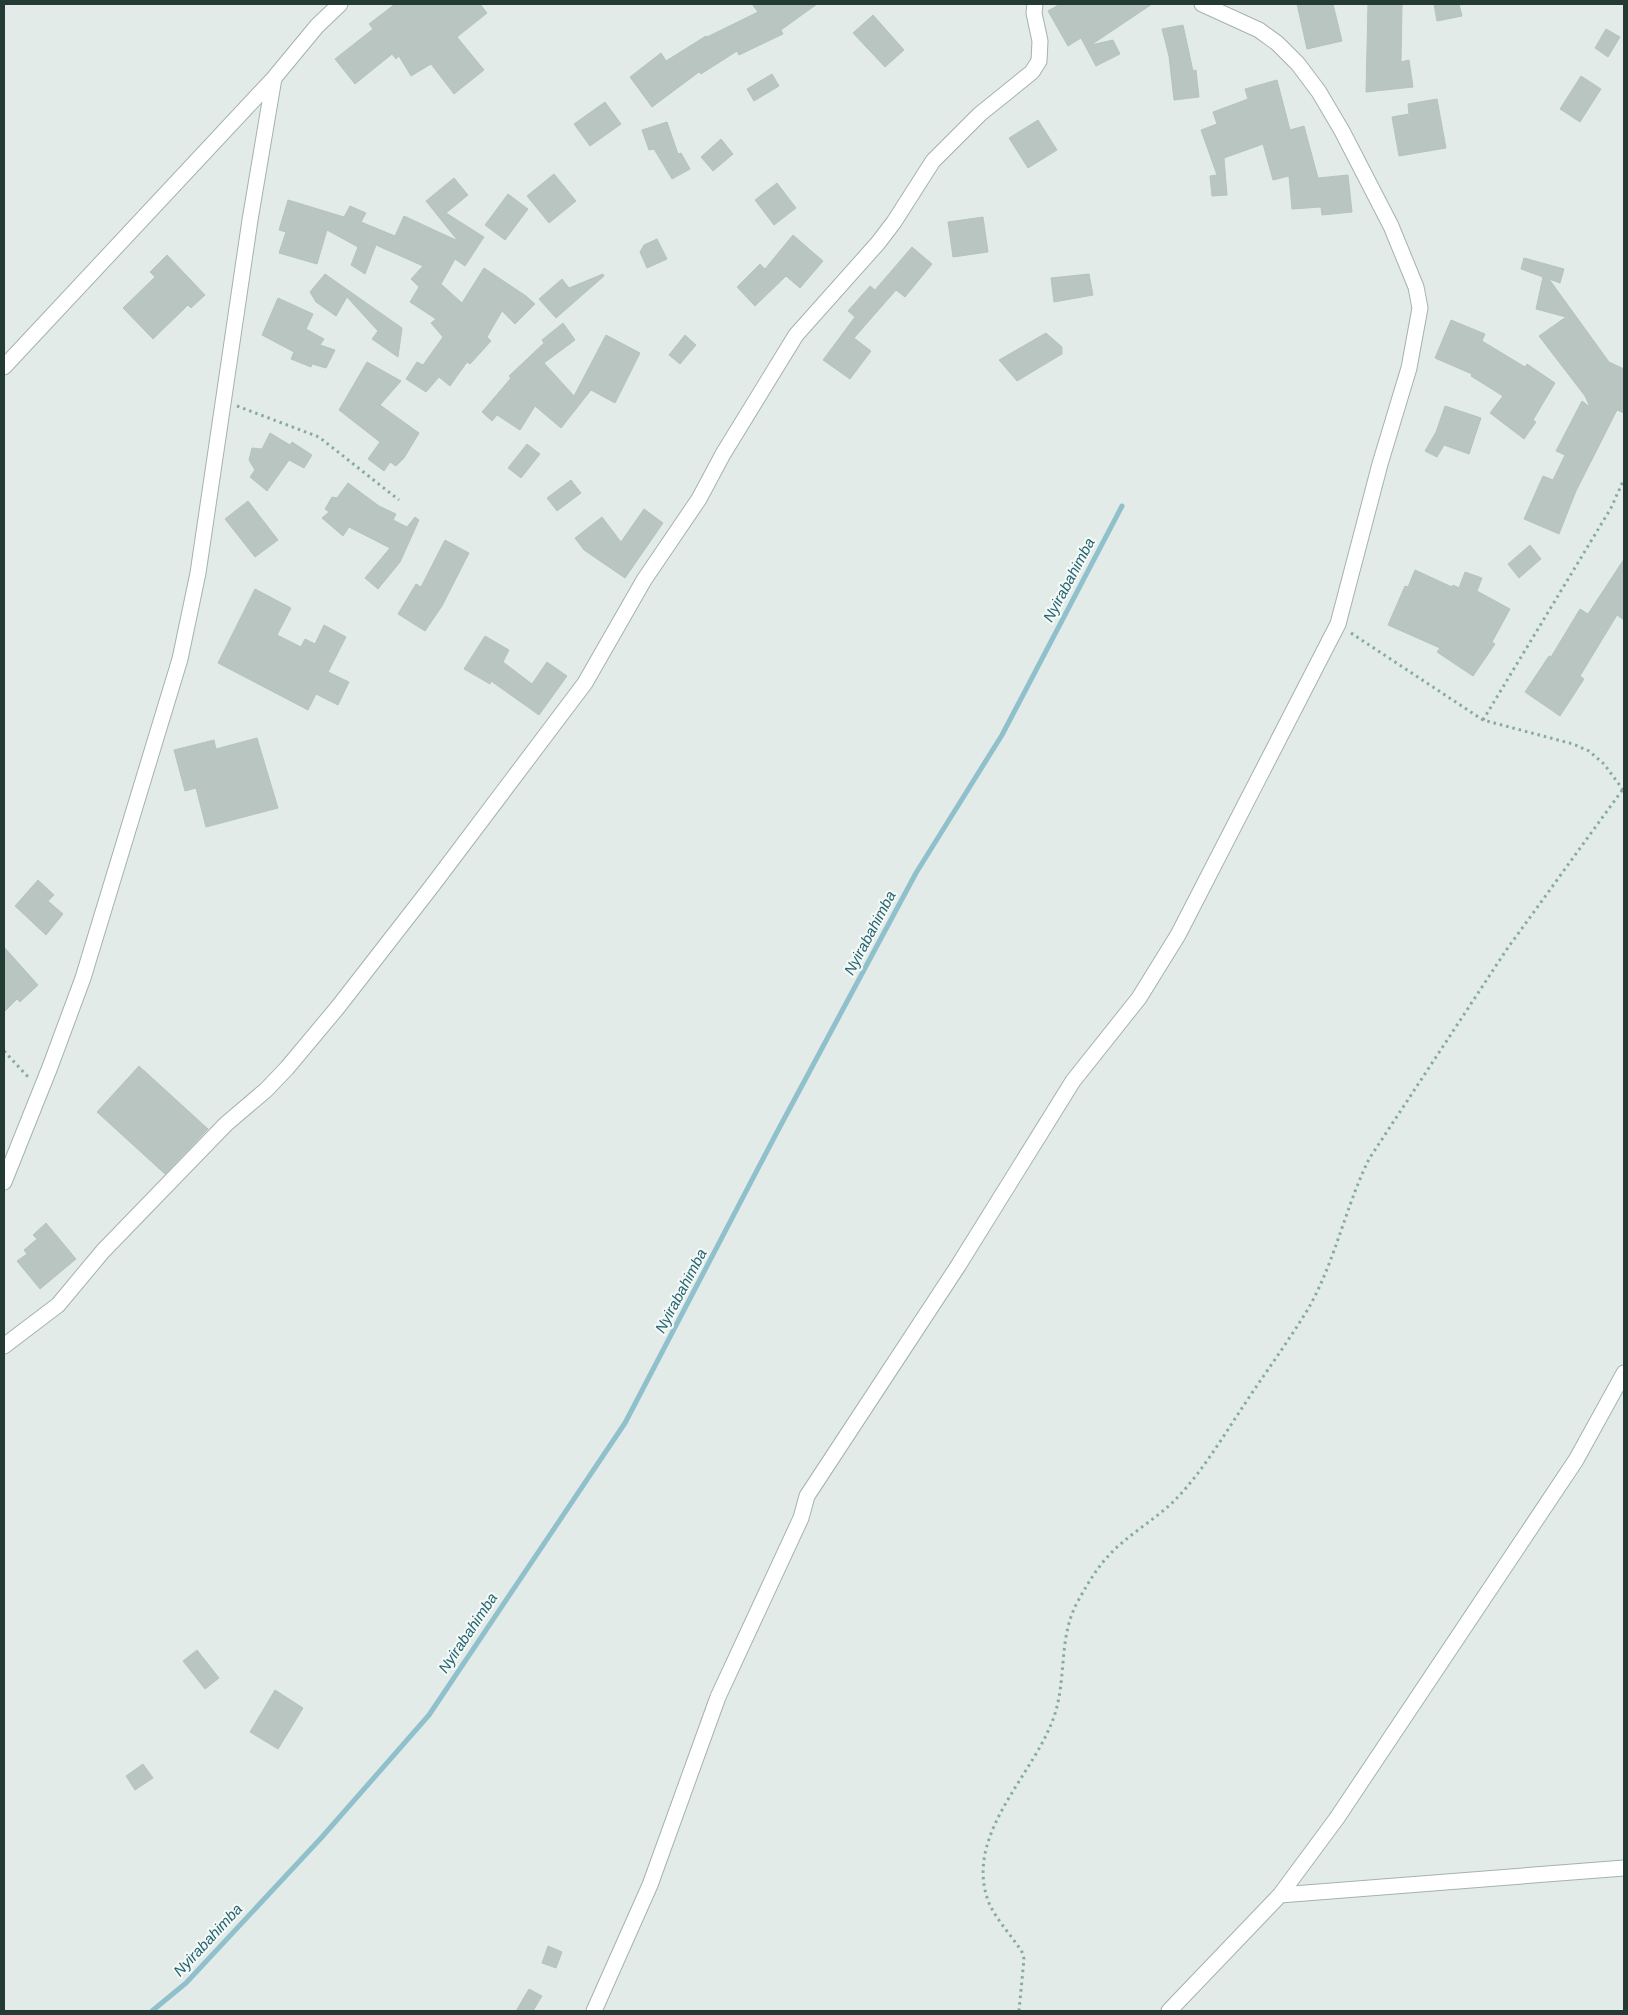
<svg xmlns="http://www.w3.org/2000/svg" width="1628" height="2015" font-family="Helvetica,sans-serif">
<rect width="100%" height="100%" fill="#e2ebe7"/>
<g fill="none" stroke-linecap="round" stroke-linejoin="round">
<path stroke="#8fc0cb" stroke-width="5" d="M152,2011L186,1983L322,1837L429,1715L625,1423L776,1134L916,873L1002,735L1122,506"/>
</g>
<path fill="#b8c5c0" stroke="#b5c4be" d="M395,4H480L487,13L457,37L484,70L454,94L431,64L411,76L399,56L396,59L392,54L355,84L335,59L373,29L369,24Z
M752,4H817L781,30L783,34L739,55L737,51L701,74L699,72L652,107L630,77L661,53L666,61L706,36L707,37L758,12Z
M1060,4H1152L1091,45L1113,40L1120,54L1096,66L1081,38L1068,46L1048,11Z
M1297,4H1333L1342,41L1307,49Z
M1368,4H1402L1401,62L1409,60L1413,87L1366,92Z
M1434,4H1459L1462,16L1437,21Z
M873,15L904,50L885,67L853,33Z
M1183,25L1193,71L1196,70L1199,97L1174,100L1169,56L1162,29Z
M1606,29L1620,37L1608,57L1595,48Z
M772,74L779,86L754,101L747,89Z
M1581,76L1601,89L1580,122L1560,109Z
M1277,80L1290,130L1304,126L1318,178L1348,175L1352,212L1322,215L1321,207L1292,209L1289,176L1273,180L1263,144L1224,158L1227,195L1212,196L1210,176L1217,175L1201,130L1217,124L1213,112L1248,99L1245,89Z
M1437,99L1446,148L1399,156L1392,117L1409,114L1408,104Z
M605,102L621,124L590,146L574,124Z
M1038,120L1057,150L1028,168L1009,138Z
M667,122L678,154L681,153L690,169L672,179L654,149L649,150L642,130Z
M721,139L733,154L713,171L701,157Z
M554,174L576,201L549,223L527,196Z
M454,178L468,195L446,213L484,237L465,266L455,259L441,284L462,303L484,268L526,296L535,304L515,324L502,311L487,337L491,341L470,364L467,362L450,386L439,377L426,392L406,379L417,362L423,365L443,337L431,323L436,319L410,302L419,287L411,279L423,266L376,245L365,274L351,265L358,247L327,230L317,264L279,253L286,232L279,230L288,200L344,217L350,206L366,213L361,222L395,236L404,216L458,241L426,201Z
M777,183L796,208L774,225L755,200Z
M508,194L528,209L505,240L485,225Z
M983,217L988,252L953,257L948,222Z
M793,235L823,261L800,288L786,276L755,306L737,287L760,264L765,269Z
M657,239L667,259L647,268L640,252L644,245Z
M912,247L932,264L905,297L896,290L854,338L871,351L850,379L823,360L855,317L848,311L870,286L875,290Z
M167,255L205,295L191,308L188,305L153,339L123,308L155,277L150,272Z
M1524,258L1564,269L1560,283L1549,279L1609,362L1624,369V413L1617,410L1576,491L1559,534L1524,519L1543,476L1553,480L1565,455L1556,451L1582,401L1590,407L1585,396L1539,336L1566,317L1536,309L1543,277L1521,269Z
M325,274L402,328L398,357L372,339L378,331L347,297L336,316L316,302L310,292Z
M603,274L604,276L556,318L539,299L562,279L569,288Z
M1089,274L1093,295L1054,302L1051,278Z
M278,298L313,314L306,329L324,339L320,345L335,350L326,368L312,364L311,367L291,359L294,352L262,335Z
M1451,320L1485,334L1482,341L1525,367L1527,364L1555,383L1533,420L1536,422L1524,439L1490,413L1503,396L1471,376L1472,374L1435,358Z
M563,323L575,340L544,363L574,396L606,335L640,353L615,403L591,390L561,428L535,406L520,430L497,415L492,421L482,412L511,378L509,376L544,343L542,340Z
M1046,333L1062,347V354L1017,381L999,360Z
M685,335L696,345L680,364L669,355Z
M367,362L401,381L380,405L419,433L404,458L396,466L390,462L384,471L368,459L380,442L339,410Z
M1445,406L1481,418L1469,454L1444,445L1437,457L1425,451L1436,432Z
M270,433L290,445L292,442L312,455L304,468L289,460L267,491L250,477L255,470L249,460L252,448L262,449Z
M527,444L540,454L521,478L508,468Z
M571,480L581,493L557,511L547,498Z
M348,483L379,506L396,514L393,520L407,527L415,517L419,520L400,562L378,589L365,578L390,548L349,527L343,536L322,518L329,512L325,509L332,497L337,498Z
M248,501L278,540L255,557L225,519Z
M644,509L663,523L625,578L584,550L575,538L602,517L621,542Z
M445,540L469,553L442,606L425,631L398,614L416,584L421,587Z
M1530,545L1541,559L1519,578L1508,564Z
M1624,559V620L1617,615L1580,676L1584,679L1560,716L1525,692L1549,656L1551,657L1580,609L1588,614Z
M1415,570L1452,587L1453,585L1459,588L1465,572L1482,578L1477,591L1510,609L1492,642L1495,644L1473,676L1437,652L1440,648L1388,625L1405,586L1408,587Z
M255,589L291,608L277,635L301,647L305,639L315,644L324,625L346,637L328,672L349,682L338,705L316,694L308,710L218,663Z
M485,636L509,650L503,662L532,684L547,662L567,676L539,715L491,681L490,684L464,669Z
M257,738L278,808L206,827L196,788L185,791L174,750L214,740L216,749Z
M38,880L54,895L48,901L63,914L46,935L15,906Z
M4,947L38,985L20,1002L17,999L4,1012Z
M139,1066L208,1129L165,1174L97,1112Z
M46,1223L76,1259L40,1289L17,1261L27,1254L24,1250L37,1239L33,1235Z
M197,1650L219,1678L205,1689L183,1661Z
M275,1690L303,1708L278,1749L250,1732Z
M143,1764L153,1778L135,1790L126,1776Z
M548,1946L562,1952L556,1968L542,1963Z
M529,1989L542,1996L533,2011H516Z"/>
<g fill="none" stroke-linecap="round" stroke-linejoin="round">
<defs>
<path id="minor" d="M4,367L274,78
M4,1182L50,1067L83,978L180,659L198,573L250,220L274,78L317,26L340,4
M4,1346L58,1305L103,1251L226,1124L266,1090L287,1068L338,1007L432,886L585,683L644,580L699,499L723,454L796,335L878,243L894,222L933,161L980,114L1032,72L1039,61L1040,41L1034,13L1035,4
M1280,1895L1624,1868
M594,2011L650,1885L718,1697L801,1518L807,1496L958,1266L1073,1081L1139,998L1178,935L1338,624L1380,464L1409,368L1420,308L1416,287L1391,226L1342,131L1319,92L1298,64L1277,43L1259,30L1202,4
M1169,2011L1280,1895L1337,1818L1576,1460L1624,1373"/>
</defs>
<use href="#minor" stroke="#a5b2ae" stroke-width="17"/>
<path stroke="#86aba0" stroke-width="3" stroke-dasharray="2.5 4" stroke-linecap="butt" d="M237,406L319,437L399,500
M1351,633L1483,720L1573,744L1589,751L1604,764L1624,791
M1483,720L1611,508L1624,479
M4,1051L29,1078
M1019,2011L1024,1959L1022,1952C1012,1936 997,1921 989,1903C963,1837 1030,1779 1052,1722C1068,1683 1057,1638 1078,1601C1088,1583 1098,1566 1112,1552C1131,1533 1154,1520 1173,1502C1201,1474 1222,1438 1244,1405C1265,1373 1288,1342 1308,1309C1335,1262 1345,1208 1369,1159L1507,949L1623,789"/>
<use href="#minor" stroke="#fff" stroke-width="15"/>
</g>
<g text-anchor="middle" stroke-width="4.5" stroke-linejoin="round" paint-order="stroke">
<g font-size="15" font-style="italic" fill="#246270" stroke="#f2f8f5">
<text transform="translate(1069 580) rotate(-62)" y="5">Nyirabahimba</text>
<text transform="translate(870 933) rotate(-62)" y="5">Nyirabahimba</text>
<text transform="translate(681 1291) rotate(-62)" y="5">Nyirabahimba</text>
<text transform="translate(468 1633) rotate(-56)" y="5">Nyirabahimba</text>
<text transform="translate(208 1940) rotate(-47)" y="5">Nyirabahimba</text>
</g>
</g>
<rect width="1628" height="2015" fill="none" stroke="#243a35" stroke-width="10"/>
</svg>
